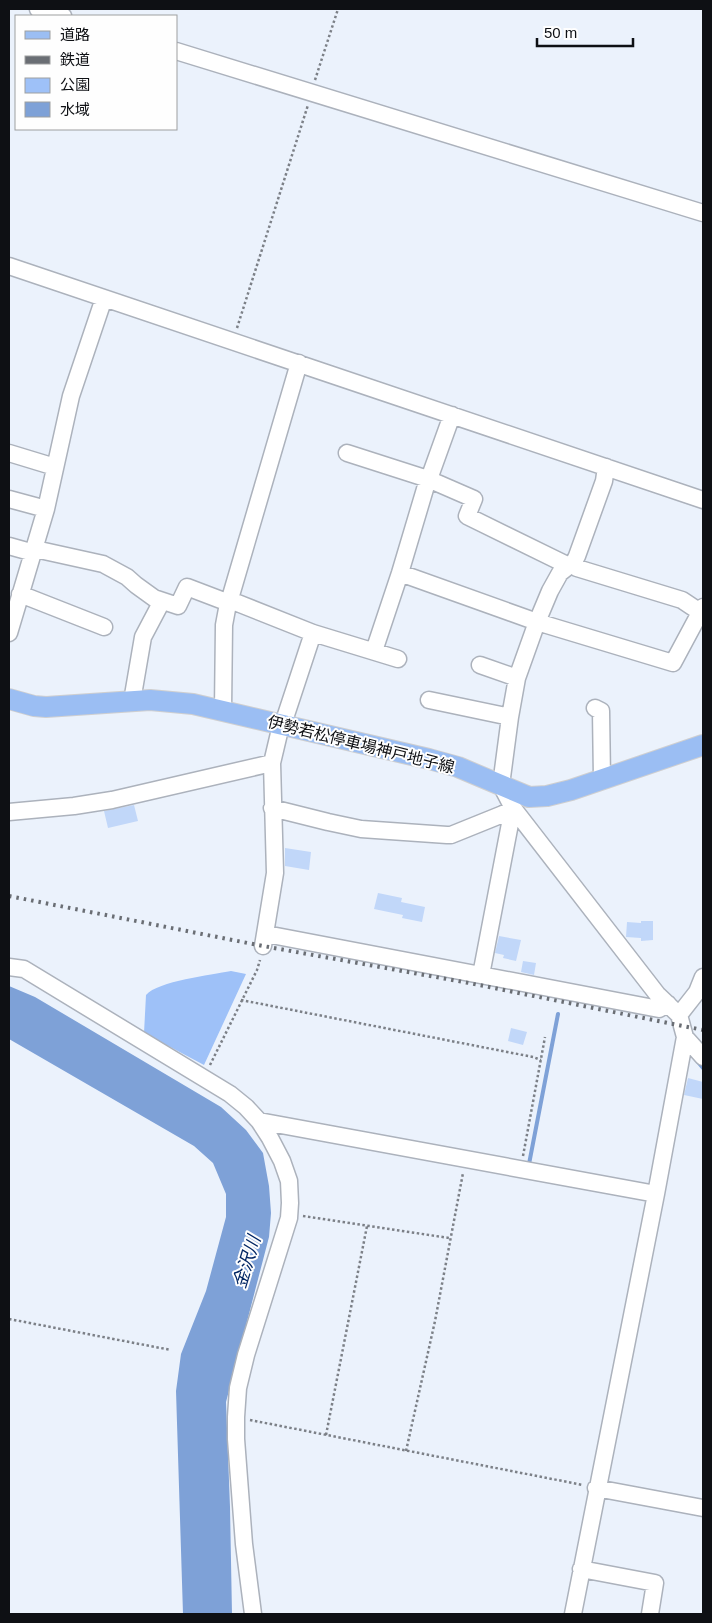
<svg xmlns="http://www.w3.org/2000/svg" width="712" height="1623" font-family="Helvetica,'Noto Sans JP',sans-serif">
<rect width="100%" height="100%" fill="#ebf2fc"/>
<path fill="#9ec1f8" d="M231,971L246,974L204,1065L144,1033L146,995C158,981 211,975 231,971Z"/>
<path fill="#7ea1d7" d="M9,986L35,997L221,1107L246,1130L263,1153L269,1186L271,1213L269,1237L226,1402L230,1507L232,1614H183L176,1391L181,1354L206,1291L226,1217V1194L213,1163L194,1146L9,1039Z"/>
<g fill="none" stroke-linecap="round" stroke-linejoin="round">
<path stroke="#7ea1d7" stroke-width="4" d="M698,1062L703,1068
M529,1164L558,1014"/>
</g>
<path fill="#c1d7f9" d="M134,805L138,821L108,828L104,811Z
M285,848L311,852L309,870L285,866Z
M378,893L402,898L401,902L425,907L422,922L402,918L403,915L374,909Z
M641,921H653V940L641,941V938L626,937L627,922L641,923Z
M499,936L521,940L516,961L503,958L504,955L495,953Z
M523,961L536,963L534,975L521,972Z
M511,1028L527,1032L523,1045L508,1041Z
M688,1078L703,1082V1099L684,1095Z"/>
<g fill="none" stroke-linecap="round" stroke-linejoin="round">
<defs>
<path id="minor" d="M38,9L63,16
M176,51L703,213
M9,266L703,500
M9,453L55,467
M347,453L428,479L474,499L467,516L569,566
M606,467L604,481L577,556L574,562L560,573L550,591L537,622L517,678L510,717L501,785L513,808L657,994L679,1015L685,1037L703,1057
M429,479L452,415
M9,499L46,509
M9,546L34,553
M35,549L103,564L127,577L136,585L154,598L178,606L187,587L229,603
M572,563L577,568L682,600L700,612
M400,573L537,622L673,663L703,607
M20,594L104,627
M230,600L313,633L398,659
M9,633L46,509L71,396L104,298
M374,651L400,573L428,479
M480,665L517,678
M429,700L510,717
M132,701L143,637L162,601
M595,708L601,711L602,779
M223,710L224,625L227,609L299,363
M283,724L313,633
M272,808L328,822L361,829L447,835H451L503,814L513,808
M9,812L74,806L112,800L272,763
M266,934L659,1009L668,1004
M263,946L275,873L272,763L281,725
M9,967L24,969L230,1094L246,1107L259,1121L270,1138L282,1161L289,1181L290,1203L289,1218L246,1355L238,1388L236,1417V1439L244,1544L253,1614
M481,975L513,808
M679,1015L697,992L703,977
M259,1121L656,1194
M596,1488L703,1508
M581,1569L655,1583L650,1614
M573,1614L656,1194L685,1037"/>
<path id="major" d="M9,699L34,706L46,707L150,700L193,704L429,759L458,767L529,797L547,796L571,790L703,745"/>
</defs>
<use href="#minor" stroke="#acb2bc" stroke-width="19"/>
<use href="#major" stroke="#cfcfd0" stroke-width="22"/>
<path stroke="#7c8087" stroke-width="2.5" stroke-dasharray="2.5 2.5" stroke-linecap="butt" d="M315,80L338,9
M237,328L308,105
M241,1000L533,1057L541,1060
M210,1065L257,970L260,960
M523,1156L545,1037
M303,1216L449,1238
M9,1319L171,1350
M250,1420L583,1485
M326,1435L367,1226
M406,1451L435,1321L463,1173"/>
<use href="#minor" stroke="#fff" stroke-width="16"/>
<use href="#major" stroke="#9bbef3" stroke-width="20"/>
<path stroke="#6a6e74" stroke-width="4" stroke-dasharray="2.5 5" stroke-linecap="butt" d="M9,896L263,946L469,983L703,1030"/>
</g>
<g text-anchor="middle" stroke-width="4" stroke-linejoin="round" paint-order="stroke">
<g font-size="16" fill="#0e1014" stroke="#fefefe">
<text transform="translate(361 744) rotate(14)" y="6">伊勢若松停車場神戸地子線</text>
</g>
<g font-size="18" font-style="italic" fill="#002563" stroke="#fefefe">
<text transform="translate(247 1262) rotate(-73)" y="6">金沢川</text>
</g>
</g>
<rect width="712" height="1623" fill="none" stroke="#0e1014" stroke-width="20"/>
<rect x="15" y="15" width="162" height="115" fill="#fefefe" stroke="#9e9fa0"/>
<rect x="25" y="31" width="25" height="8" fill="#9bbef3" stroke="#9e9fa0"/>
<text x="60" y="40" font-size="15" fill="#0e1014">道路</text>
<rect x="25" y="56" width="25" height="8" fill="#6a6e74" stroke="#9e9fa0"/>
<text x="60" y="65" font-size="15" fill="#0e1014">鉄道</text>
<rect x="25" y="78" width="25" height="15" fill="#9ec1f8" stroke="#9e9fa0"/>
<text x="60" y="90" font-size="15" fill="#0e1014">公園</text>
<rect x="25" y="102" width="25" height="15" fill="#7ea1d7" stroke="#9e9fa0"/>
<text x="60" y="115" font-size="15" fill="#0e1014">水域</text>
<path d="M537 38v8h96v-8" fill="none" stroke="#0e1014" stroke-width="2.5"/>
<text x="544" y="38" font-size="15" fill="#0e1014" stroke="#fefefe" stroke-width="4" paint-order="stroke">50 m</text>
</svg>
